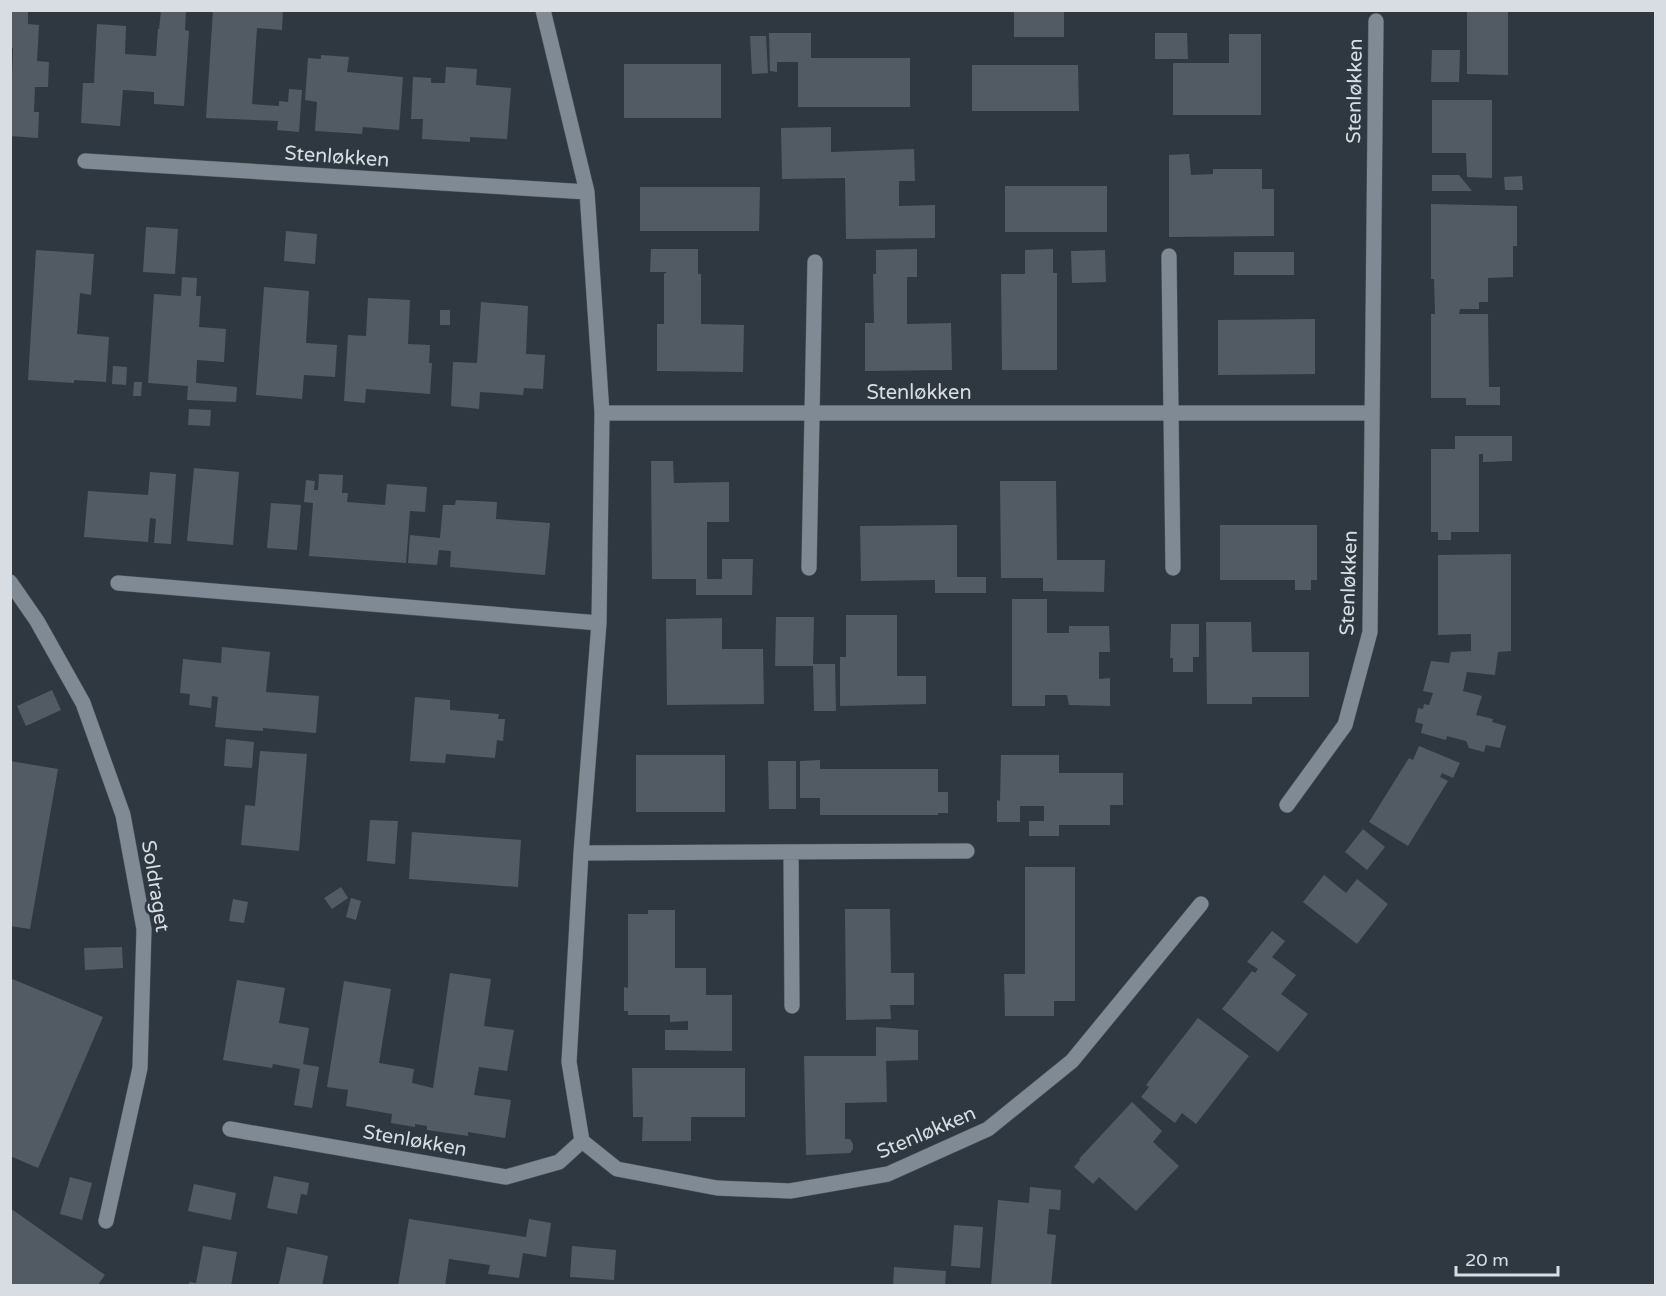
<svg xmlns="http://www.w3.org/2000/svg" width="1666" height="1296" font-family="'Varela Round',sans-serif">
<rect width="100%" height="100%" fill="#2f3840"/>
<path fill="#525b64" d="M10,10H28V24L39,25L37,61L49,62L48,87H35L34,112H39L38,138L10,136L13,48H10Z
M161,10L186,11L185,30L189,31L184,106L154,104V92L123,90L120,126L81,123L83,83H94L97,24L126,26L125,54L156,56L158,29H159Z
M213,10H283L282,30L257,28L252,104L279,106V101L288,102L289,89L302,90L299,132L277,130L278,121L206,118Z
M1014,10H1064V37H1014Z
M1467,10H1508V75L1467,74Z
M769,33H811V58H910V107H798V62H777V72L770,71Z
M1155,33H1187L1188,59H1155Z
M1229,34H1261V115H1173V63H1229Z
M750,36H766L768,73L752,74Z
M1432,50H1460L1459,82H1431Z
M321,55L349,57L347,72L403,77L399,130L363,127L362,134L315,131L317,102L305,100L308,58L321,59Z
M624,64H721V118H624Z
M972,65H1078L1079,111H972Z
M446,67L477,69L476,85L511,88L507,139L470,137V142L422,139L423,119H411L413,77L431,78V83H445Z
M1432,100H1492V178L1467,177L1466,153H1432Z
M831,127V152L914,149L915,181H899V206L935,205V238L846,239L845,178L782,179L781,128Z
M1189,154L1191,175L1213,174V169H1262V189H1274V236L1169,237V155Z
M1432,175H1459L1472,191H1432Z
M1522,176L1523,190H1505L1504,177Z
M1005,186H1107V232H1005Z
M640,187H760L759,231H640Z
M1431,204L1517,206V246H1513V277L1488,278V302H1479V309H1460L1459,314H1488L1489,387H1500V405H1466V398H1431V314H1435L1434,279H1431Z
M146,227L178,229L175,274L143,272Z
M286,231L317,234L315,264L284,261Z
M651,249H698V274H701V324L744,325L743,372L657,371V324H664V274L667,272H650Z
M917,249V277H907V324L951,323L952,370L865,371V323H874L873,274H876V250Z
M1053,249V273H1057V370H1002L1001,274H1025V250Z
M36,250L94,254L91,295L80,293L77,334L109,337L106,382L74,380V383L28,380Z
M1105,250L1106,282L1072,283L1071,251Z
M1234,252H1294V275H1234Z
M182,277L197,278L196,296H201L199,327L226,329L224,362L197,360L196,383L237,387L236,402L187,400L188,386L148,383L154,294L181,296Z
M264,287L309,291L306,343L337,345L335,377L304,375L302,399L256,395Z
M368,298L410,300L408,344L430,345L429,363H432L430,394L366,389L365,403L344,401L348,335L366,336Z
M481,302L528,306L526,354L545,355L543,389L524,388L523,395L480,392L479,409L451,406L453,362L477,363Z
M440,310H450V325H440Z
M1315,319V374L1218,375V320Z
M113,366L127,367L126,385L112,384Z
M134,382H142L141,396H133Z
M189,409L211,410L210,426L188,425Z
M1455,436H1512V461L1483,462V454H1479V532H1451V540H1438V532H1431V449H1455Z
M651,461H673L674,483L729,482V522H707V579H722V559H753L752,595H696V579H652Z
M194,468L239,472L233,545L187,541Z
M150,472L176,474L171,544L154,543L156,519L150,518L148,542L84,537L88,491L148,495Z
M319,474L343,475L342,493H348L347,502L385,505L387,484L427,487L425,512L410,511L406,563L309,556L313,503L304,502L306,480L315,481L314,490H318Z
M1000,481H1056L1057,560H1105L1104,592L1043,591V578H1001Z
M456,500L497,502L496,519L550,523L545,575L450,567L451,551L439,550L437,565L408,563L410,535L440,538L443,505H455Z
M271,503L301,505L297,550L267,548Z
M957,525V577H986V593H935V580L861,581L860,526Z
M1220,525H1317V580H1311V590H1295V580H1220Z
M1511,554V651L1498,652L1495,675L1467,672L1463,691L1482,696L1476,715L1493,719L1492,722L1506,726L1500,748L1486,745L1484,752L1469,748L1466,741L1447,736L1446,740L1421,733L1423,724L1415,722L1418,708L1423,709L1424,704L1429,705L1433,693L1423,691L1431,661L1449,663L1451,652L1471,651V634L1438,635V555Z
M1012,599H1047V633H1069V626H1109L1110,652H1099V679L1110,678V706L1069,705L1067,695H1045V706H1012Z
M846,615H897V676H926V704L840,706V657H846Z
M776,617H814L813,664H835L836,711H814L813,666H775Z
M722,618V649H763L764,704L667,705L666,619Z
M1206,622H1251L1252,652H1309V697H1252V704H1207Z
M1171,624H1199V657H1193V672H1173V658H1170Z
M222,647L270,652L266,692L319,696L316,733L263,728V731L215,727L218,697L212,696L211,708L189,705L190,694L180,693L183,659L221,663Z
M52,690L61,710L26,726L17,706Z
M415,697L450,700V710L499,714L498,719H505L503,741L497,740L495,758L446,754L445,763L410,761Z
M226,739L254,742L252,768L224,766Z
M1419,746L1460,763L1453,778L1442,773L1440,777L1448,781L1408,846L1369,822L1409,758L1413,760Z
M260,751L307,754L299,851L241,845L245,805L255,806Z
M636,755H725V812H636Z
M1001,755H1059V773H1123V805H1110V825H1059V836H1029V821H1044V806H1020V822H997V800L1000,801Z
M820,760V769H938V792H948V813H938V815H820V798H800V761Z
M10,761L58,769L30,929L10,926Z
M768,761H796V809H769Z
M370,820L398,821L395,864L367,861Z
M1363,829L1385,847L1367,870L1345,852Z
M412,832L521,840L518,887L409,879Z
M1025,867H1075V1001H1054V1016H1005L1004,974H1025Z
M1324,875L1346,893L1357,879L1388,904L1357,944L1303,902Z
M341,887L348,898L332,909L324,898Z
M351,898L361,901L356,920L346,917Z
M233,899L248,902L244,923L229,921Z
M845,909H890L891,973H914V1005H890L891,1019L846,1020Z
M648,910H675V968H706V995H732V1051L665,1050V1030H688V1021L670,1022V1015H628V1011H624V987L628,988V914H648Z
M1272,931L1285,941L1272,957L1296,975L1281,994L1308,1014L1278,1052L1222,1009L1252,971L1255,973L1258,969L1247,962Z
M122,947L123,968L85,970L84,948Z
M450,973L491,979L484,1026L514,1030L507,1071L479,1067L474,1095L511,1100L505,1138L468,1132V1136L427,1130V1126L415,1124V1127L391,1123L392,1114L346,1106L348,1090L327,1087L344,981L391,989L379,1063L414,1069L412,1083L433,1088Z
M10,978L103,1017L38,1168L10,1156Z
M237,980L285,988L279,1023L309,1028L303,1064L319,1067L312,1108L294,1105L300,1069L273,1064L272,1068L223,1060Z
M1198,1018L1249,1056L1196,1124L1182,1113L1175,1123L1141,1097L1149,1087L1146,1085Z
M876,1027L918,1030V1060L886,1061L887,1102L845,1103V1139H850L853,1144V1149L850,1153L806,1155L804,1056H876Z
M632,1068H745V1117H691V1141H642L643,1117H633Z
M1132,1102L1162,1131L1153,1142L1179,1166L1136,1211L1099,1177L1093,1184L1074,1167L1080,1160L1079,1159Z
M274,1176L309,1183L307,1195L301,1194L297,1214L267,1208Z
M70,1177L92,1183L82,1220L60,1214Z
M194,1184L236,1193L231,1220L188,1211Z
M1030,1187L1061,1190L1060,1210L1049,1209L1047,1234L1056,1235L1051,1286H991L998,1200L1029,1203Z
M10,1208L105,1275L97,1286H10Z
M409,1219L526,1237L529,1219L551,1223L546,1257L523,1253L519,1278L488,1274L490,1265L449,1259L445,1286H398Z
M954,1225L983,1227L980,1268L951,1266Z
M203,1246L237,1252L231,1286H189V1282L196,1283Z
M572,1246L616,1250L614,1280L570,1277Z
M287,1247L328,1256L322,1286H281L279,1284Z
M894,1267L946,1271L945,1286H893Z"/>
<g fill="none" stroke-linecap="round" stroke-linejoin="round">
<defs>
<path id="street" d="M543,10L587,192L602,413L599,623L581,853L569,1062L582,1141L617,1169L717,1188L790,1191L888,1174L988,1129L1072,1061L1201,904
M85,161L587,192
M1169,256L1173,568
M602,413H1371
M809,568L815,262
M10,582L37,621L83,703L123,815L144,929L140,1068L106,1221
M118,583L599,623
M1287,805L1345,725L1370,632L1376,21
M791,852L792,1006
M581,853L967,851
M230,1129L506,1177L559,1162L582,1141"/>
</defs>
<use href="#street" stroke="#4d545b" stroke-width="16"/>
<use href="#street" stroke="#808a94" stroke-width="15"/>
</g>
<g text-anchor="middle" stroke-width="6" stroke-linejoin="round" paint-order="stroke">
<g font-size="20" fill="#d7dde2" stroke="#2f3840">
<text transform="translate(1354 91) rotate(-89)" y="7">Stenløkken</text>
<text transform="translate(337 156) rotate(4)" y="7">Stenløkken</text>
<text x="919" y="399">Stenløkken</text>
<text transform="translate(1348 583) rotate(-88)" y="7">Stenløkken</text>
<text transform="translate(156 886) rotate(81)" y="7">Soldraget</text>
<text transform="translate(926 1132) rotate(-23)" y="7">Stenløkken</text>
<text transform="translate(415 1140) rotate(10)" y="7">Stenløkken</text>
</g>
</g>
<rect width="1666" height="1296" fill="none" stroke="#d7dde2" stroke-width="24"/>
<path d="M1456 1266v9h102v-9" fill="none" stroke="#d7dde2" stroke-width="3"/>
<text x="1465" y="1266" font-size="18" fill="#d7dde2" stroke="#2f3840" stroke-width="4.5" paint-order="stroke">20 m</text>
</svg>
